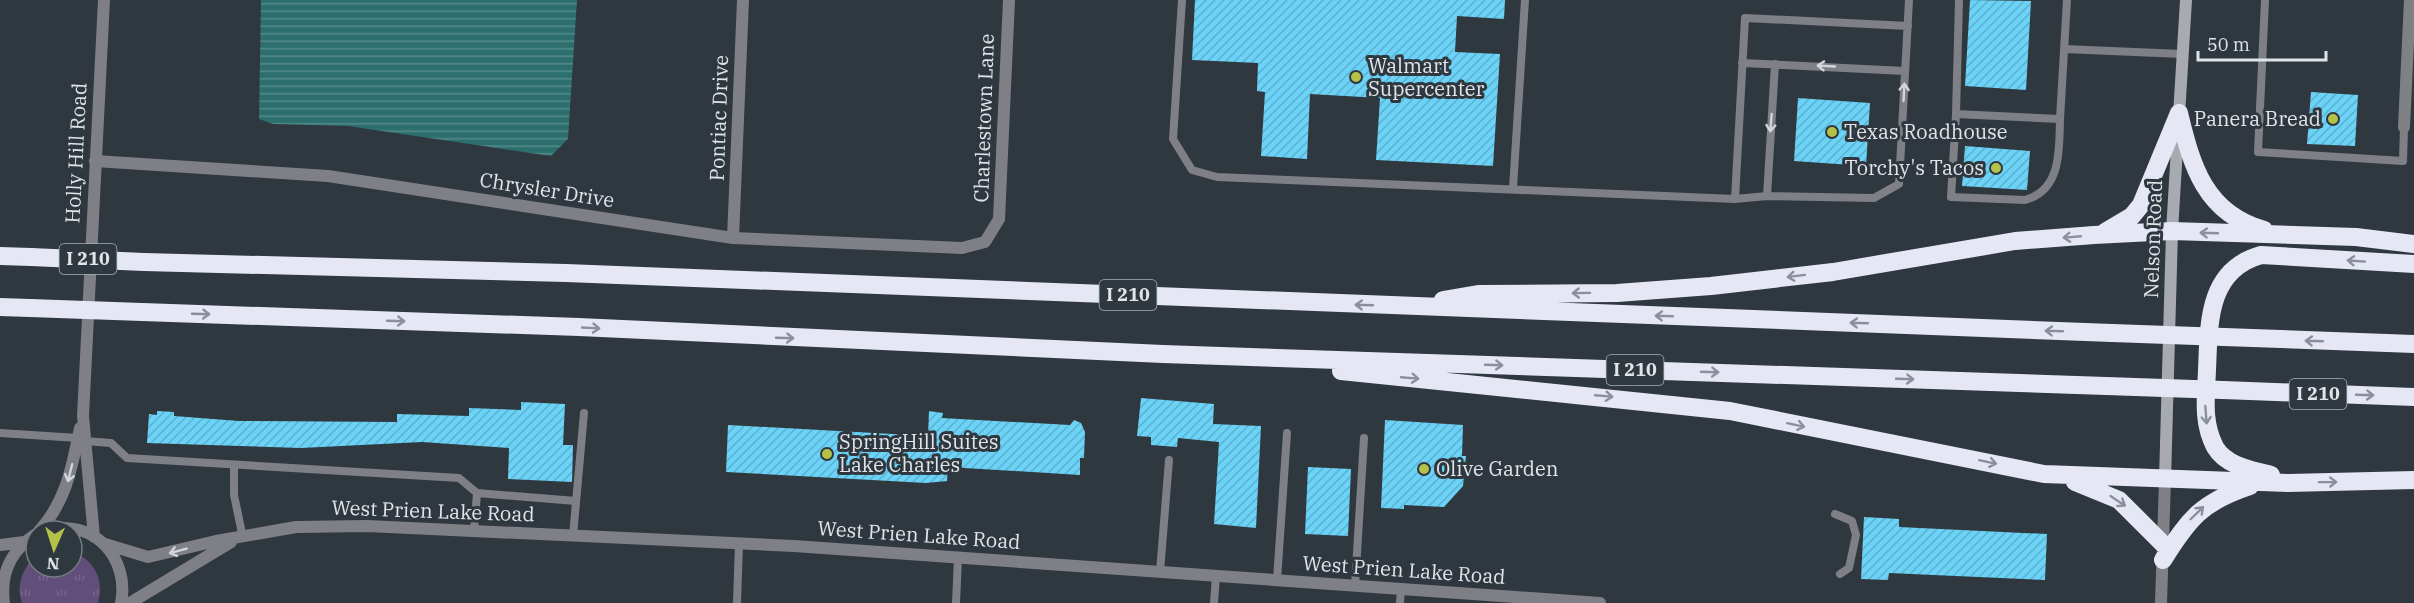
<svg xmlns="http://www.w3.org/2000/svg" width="2414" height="603" font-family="'IBM Plex Serif',serif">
<defs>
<pattern id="grass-tufts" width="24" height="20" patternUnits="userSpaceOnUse" patternTransform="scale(1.5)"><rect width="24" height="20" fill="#614e7a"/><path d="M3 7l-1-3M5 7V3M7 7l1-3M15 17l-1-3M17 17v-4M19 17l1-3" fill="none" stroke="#77678d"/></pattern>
<pattern id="water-rules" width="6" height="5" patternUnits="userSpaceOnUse" patternTransform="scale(1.5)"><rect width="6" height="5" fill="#2d6f6f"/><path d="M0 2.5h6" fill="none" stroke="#558a8b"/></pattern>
<pattern id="building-hatch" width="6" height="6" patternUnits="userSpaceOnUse" patternTransform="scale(1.5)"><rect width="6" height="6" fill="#6ad3f7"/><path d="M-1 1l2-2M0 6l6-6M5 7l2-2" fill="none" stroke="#60b0cb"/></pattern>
</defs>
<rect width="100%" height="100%" fill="#2f373f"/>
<path fill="url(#grass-tufts)" d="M72,551C94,560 105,580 98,603H22C16,587 22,567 36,557V567H72Z"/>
<path fill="url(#water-rules)" d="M261,0H577L568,139L551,156L348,126L273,124L259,119Z"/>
<path fill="url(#building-hatch)" d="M1195,0H1505L1504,19L1457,16L1455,52L1500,54L1493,166L1376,160L1380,98L1310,94L1307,159L1261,156L1265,92L1257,91L1258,63L1192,60Z
M1970,0L2031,1L2026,90L1965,86Z
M2311,92L2358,95L2355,146L2307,144Z
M1798,98L1870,103L1866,166L1794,161Z
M1965,146L2030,151L2027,190L1962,186Z
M1141,398L1214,404L1213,424L1261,426L1256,528L1214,524L1219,442L1178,438L1177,447L1151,445V437L1137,436Z
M521,402L565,404L563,445H573L572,482L508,479L509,448L422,442L301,448L147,443L149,414L157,415V411L174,412V416L239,421L397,422V414L469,416V408L521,410Z
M929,411L943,413L942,418L1070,425L1074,420L1081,423L1085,432L1084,458H1080V475L948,467L947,481L926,483L726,472L728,425L928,436Z
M1385,420L1463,425L1462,456H1466L1463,486L1444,507L1404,505V509L1381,508Z
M1308,467L1351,469L1348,536L1305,534Z
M1864,517L1899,519V527L2047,534L2045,580L1889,573L1888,580L1861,579Z"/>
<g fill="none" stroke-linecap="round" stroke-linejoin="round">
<path stroke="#7f8086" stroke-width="8" d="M1182,0L1173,139L1192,170L1217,177L1735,199L1745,18L1908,26
M1959,0L1956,114L2060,119L2067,0
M2265,0L2258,152L2403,161L2404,127
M2064,49L2182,54
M1742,63L1905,71
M1775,64L1767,196L1874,198L1899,184L1909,0
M1956,114L1951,197L2025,200C2062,190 2059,149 2060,119
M1513,188L1525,0
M1735,199L1767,196
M0,433L78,438
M85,441L111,443L127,458L459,478L477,493L576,501
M234,465V495L243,538
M1835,514L1852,521L1856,535L1849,568L1840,574
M474,531L477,493
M573,536L584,413
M1160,572L1169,460
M1277,580L1287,433
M1355,586L1364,438
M737,603L739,544
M956,603L958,558
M1214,603L1216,576
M1400,603L1401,589"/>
<path stroke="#7f8086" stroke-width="12" d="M2404,127L2410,0
M95,161L328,176L733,238L962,248L985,242L999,219L1009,0
M733,238L743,0"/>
<path stroke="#7f8086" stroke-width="12" d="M39,531C66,502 72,467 80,428
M47,531C93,517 130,558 121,603
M94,537L83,416L104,0
M105,544L148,557L216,541L296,527L367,526L794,546L1600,603
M0,545L24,542
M4,603C0,574 11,550 36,534
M130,603L231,542
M2161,603L2165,480"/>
<path stroke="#a8aab2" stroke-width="12" d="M2165,480L2172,231L2186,0"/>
<path stroke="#e5e7f4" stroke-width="18" d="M2179,113C2192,167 2205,213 2264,230
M2105,232L2132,216L2141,205L2179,113
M0,256L31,257
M144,262L566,273L2112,333
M1443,300L1478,294L1617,293L1711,286L1833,272L2015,241L2094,235L2172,231L2356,237L2414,244
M0,307L30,308
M142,312L579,327L1163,354L2106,386
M2224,337L2414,344
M1341,371L1730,411L2044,474L2288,483L2414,480
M2223,390L2414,397
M2271,475C2252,470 2226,466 2215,447C2202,422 2206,397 2207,370C2209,324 2207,270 2261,255L2414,264
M2075,482L2119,500L2163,544
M2163,560C2189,518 2202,502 2250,486"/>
<path stroke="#e5e7f4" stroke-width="18" d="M31,257L144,262
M30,308L142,312
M2112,333L2224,337
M2106,386L2223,390"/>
</g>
<defs><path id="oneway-shaft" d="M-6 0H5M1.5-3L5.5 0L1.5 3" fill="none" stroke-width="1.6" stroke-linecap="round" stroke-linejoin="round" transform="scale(1.5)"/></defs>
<g stroke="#d1d6db">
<use href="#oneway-shaft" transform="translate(1826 66) rotate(-177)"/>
<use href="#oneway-shaft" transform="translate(1904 92) rotate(-87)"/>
<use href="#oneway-shaft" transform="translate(1771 123) rotate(94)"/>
<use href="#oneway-shaft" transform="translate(70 473) rotate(104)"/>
<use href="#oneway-shaft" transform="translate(178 551) rotate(165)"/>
</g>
<g stroke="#8a8f9a">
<use href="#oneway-shaft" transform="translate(2209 233) rotate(-178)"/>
<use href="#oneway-shaft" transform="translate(2072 237) rotate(175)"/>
<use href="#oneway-shaft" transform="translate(2356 261) rotate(-176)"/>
<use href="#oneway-shaft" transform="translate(1796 276) rotate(173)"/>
<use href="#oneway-shaft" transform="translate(1581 293) rotate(179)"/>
<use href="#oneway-shaft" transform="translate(1364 305) rotate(-178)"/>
<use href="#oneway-shaft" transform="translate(201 314) rotate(2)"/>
<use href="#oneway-shaft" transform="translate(1664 316) rotate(-178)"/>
<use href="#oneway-shaft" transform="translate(396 321) rotate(2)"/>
<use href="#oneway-shaft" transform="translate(1859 323) rotate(-178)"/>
<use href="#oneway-shaft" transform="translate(591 328) rotate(3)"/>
<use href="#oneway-shaft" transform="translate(2054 331) rotate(-178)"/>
<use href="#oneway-shaft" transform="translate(785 338) rotate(2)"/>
<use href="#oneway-shaft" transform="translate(2314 341) rotate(-178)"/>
<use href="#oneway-shaft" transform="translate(1494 365) rotate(2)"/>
<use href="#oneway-shaft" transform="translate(1710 372) rotate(2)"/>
<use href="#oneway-shaft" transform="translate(1410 378) rotate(5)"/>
<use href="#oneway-shaft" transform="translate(1905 379) rotate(2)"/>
<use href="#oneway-shaft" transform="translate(2365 395) rotate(2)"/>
<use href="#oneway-shaft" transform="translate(1604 396) rotate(5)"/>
<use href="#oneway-shaft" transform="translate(2206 415) rotate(86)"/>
<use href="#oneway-shaft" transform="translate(1796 425) rotate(12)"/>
<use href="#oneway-shaft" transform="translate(1988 462) rotate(12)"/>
<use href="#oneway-shaft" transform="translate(2328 482) rotate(-1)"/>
<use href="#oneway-shaft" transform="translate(2118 501) rotate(34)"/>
<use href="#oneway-shaft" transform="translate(2197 513) rotate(-44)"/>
</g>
<g fill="#b5c24a" stroke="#2f373f" stroke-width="2">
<circle cx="1356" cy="77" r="6"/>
<circle cx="2333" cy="119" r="6"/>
<circle cx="1832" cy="132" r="6"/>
<circle cx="1996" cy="168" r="6"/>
<circle cx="827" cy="454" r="6"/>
<circle cx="1424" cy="469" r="6"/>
</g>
<g text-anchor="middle" stroke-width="6" stroke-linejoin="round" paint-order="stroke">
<g fill="#2f373f" stroke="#abb1b7" stroke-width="1.5">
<rect x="59.5" y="244" width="57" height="30" rx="4.5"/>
<rect x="1099.5" y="280" width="57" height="30" rx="4.5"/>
<rect x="1606.5" y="355" width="57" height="30" rx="4.5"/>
<rect x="2289.5" y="379" width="57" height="30" rx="4.5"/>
</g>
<g font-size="18" font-weight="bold" fill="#e0e5ea">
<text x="88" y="265">I 210</text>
<text x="1128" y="301">I 210</text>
<text x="1635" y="376">I 210</text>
<text x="2318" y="400">I 210</text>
</g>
<g font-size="20" fill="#e0e5ea" stroke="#2f373f" text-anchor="start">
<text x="1368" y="73">Walmart<tspan x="1368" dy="23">Supercenter</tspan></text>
<text x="2321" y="126" text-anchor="end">Panera Bread</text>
<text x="1844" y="139">Texas Roadhouse</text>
<text x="1984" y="175" text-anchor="end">Torchy's Tacos</text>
<text x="839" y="449">SpringHill Suites<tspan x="839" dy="23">Lake Charles</tspan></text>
<text x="1436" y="476">Olive Garden</text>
</g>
<g font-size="20" fill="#e0e5ea" stroke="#2f373f">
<text transform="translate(719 118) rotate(-88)" y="7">Pontiac Drive</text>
<text transform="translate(984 118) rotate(-88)" y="7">Charlestown Lane</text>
<text transform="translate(76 153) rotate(-87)" y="7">Holly Hill Road</text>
<text transform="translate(547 190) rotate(9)" y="7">Chrysler Drive</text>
<text transform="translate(2153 239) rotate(-88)" y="7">Nelson Road</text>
<text transform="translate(433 511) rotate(2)" y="7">West Prien Lake Road</text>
<text transform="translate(919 535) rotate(4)" y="7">West Prien Lake Road</text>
<text transform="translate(1404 570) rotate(4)" y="7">West Prien Lake Road</text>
</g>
</g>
<g transform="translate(54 549) rotate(183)"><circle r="28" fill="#2f373f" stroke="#767d83" stroke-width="1.5"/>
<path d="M0-4.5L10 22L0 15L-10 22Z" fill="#b5c24a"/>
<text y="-9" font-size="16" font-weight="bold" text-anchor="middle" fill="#e0e5ea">N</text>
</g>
<path d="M2198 51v9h128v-9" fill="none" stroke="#e0e5ea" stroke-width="3"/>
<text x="2207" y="51" font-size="18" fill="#e0e5ea" stroke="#2f373f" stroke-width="4.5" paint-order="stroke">50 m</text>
</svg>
